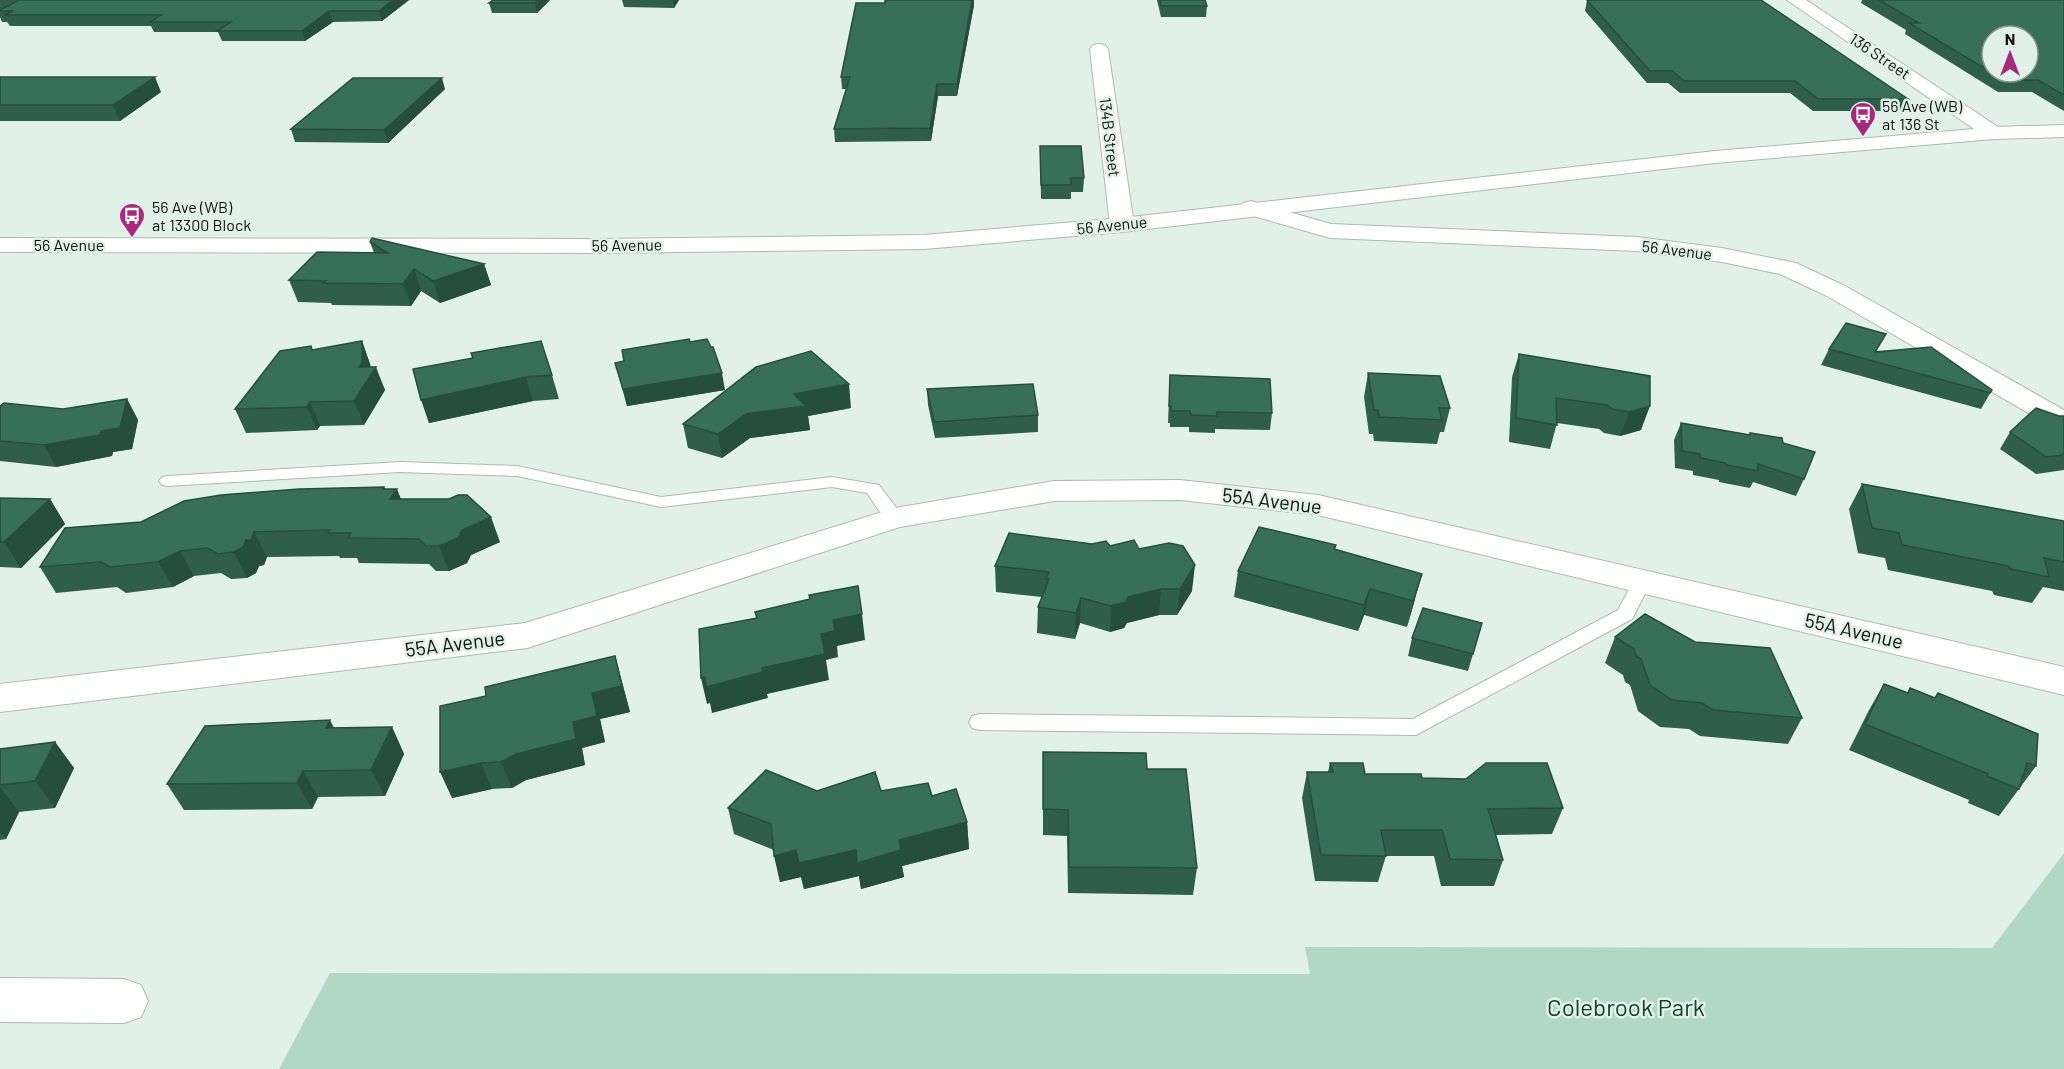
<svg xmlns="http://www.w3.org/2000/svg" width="2064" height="1069" font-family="Barlow,sans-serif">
<rect width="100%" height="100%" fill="#e1f1e9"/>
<path fill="#b0d8c5" d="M2064,853V1069H279L330,973L1310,974L1305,947L1992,948Z"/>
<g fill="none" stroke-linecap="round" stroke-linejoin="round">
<defs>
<path id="service" d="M400,462L517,466L661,497L832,477L879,485L904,518L901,522C885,526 876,505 867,493L832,487L661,507L517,476L400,472L168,486L162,485L159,481L162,477L168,476Z
M1643,574L1650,576L1652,580L1632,619L1416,735L980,730L972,728L969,722L972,716L980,714L1413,719L1618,610L1636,576Z"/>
<path id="minor" d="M1099,44L1105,45L1108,49L1134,225L1130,230L1122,232L1114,230L1110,225L1090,49L1093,45Z
M2064,125V137L1994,139L1987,137L1984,133L1987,129L1994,127Z
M1251,201L1331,224L1637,237L1722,248L1796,263L1845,286L2064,410V431L2054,428L1827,296L1780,274L1722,262L1637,251L1330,238L1243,213L1240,208L1243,203Z
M1180,480L1318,495L2064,667V695L1318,515L1180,500L1054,501L900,527L527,648L0,712V684L525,623L895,508L1054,481Z
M0,978L124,979L141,985L148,1001L141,1017L124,1023L0,1022Z"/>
<path id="tertiary" d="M1787,0H1806L2001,129L2004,133L2001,137L1994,139L1715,163L1122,232L924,249L596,253L0,252V238L596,239L924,235L1122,218L1715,151L1974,129Z"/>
</defs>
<use href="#service" stroke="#abbab3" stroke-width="2"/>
<use href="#minor" stroke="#abbab3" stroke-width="2"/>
<use href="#tertiary" stroke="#abbab3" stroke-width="2"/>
<use href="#service" fill="#fff" fill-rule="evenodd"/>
<use href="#minor" fill="#fff" fill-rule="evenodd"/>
<use href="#tertiary" fill="#fff" fill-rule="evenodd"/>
</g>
<path fill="#2f5f4c" d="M0,0H409L382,21L333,22L305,41H222L218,32H154L151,26H10L7,22H2L0,17Z
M493,0H550L537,13H492L489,3Z
M622,0H679L674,8L624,7Z
M1157,0H1205L1207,6L1206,17H1161Z
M1587,0L1908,99L1902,111H1813L1790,93H1680L1668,83H1647L1585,11Z
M1862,0H2064V111L2032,92H1998L1905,34L1906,30L1861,3Z
M974,5L957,96H938L931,141L835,142L834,129L846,89H842L841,77Z
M0,77L161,92L120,121H0Z
M445,89L388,143L295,142L291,129Z
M1040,146L1084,178L1083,192H1071V199H1041Z
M370,242L484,264L491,285L440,303L421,291L411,306L332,305L331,303L298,302L289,280L374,253Z
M362,341L370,364L371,367L385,390L364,425L320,426L317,430L246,433L235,409L313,350Z
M690,342L725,390L627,406L615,363L624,361Z
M1829,349L1877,352L1992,390L1981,409L1821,365Z
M1519,354L1650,376L1641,430L1620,436L1604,433L1599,429L1557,423L1550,449L1509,442L1512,377Z
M413,369L552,375L559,399L533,401L429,423Z
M1368,373L1450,408L1444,432H1440L1437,444L1374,441L1373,434H1369L1364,397Z
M1170,375L1272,413L1270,430L1215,429V433L1189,432V427H1170V423H1168Z
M927,389L1038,415V432L935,438L928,405Z
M127,399L138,420L132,449L113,452L112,456L56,467L0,461V406L63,409Z
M851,408L808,416L810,430L750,438L722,458L688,448L683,424Z
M2059,416H2064V470L2036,474L2000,449L2010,432Z
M1681,423L1749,435L1750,433L1783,443L1804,479L1796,496L1753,482L1750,488L1719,482V480L1693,475V471L1675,468L1674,440Z
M1862,484L2064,521V591L2043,587L2032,603L1994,595L1992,591L1888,570L1885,558L1858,553L1849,509Z
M384,487L385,489L401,499L500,542L471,555L467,563L449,571H436L429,564L359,563L357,558H340L339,556L267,557L264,565L259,566L256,573L247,578L231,579L221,573L194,576L173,587L126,593L117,587L56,593L40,567L141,522Z
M0,498L50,499L65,524L21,568L0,567Z
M1092,544L1139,549L1192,591L1177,615H1159L1127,623L1124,628L1110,632L1080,623L1075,639L1037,633L1038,607L1042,597L996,592L995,566Z
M1336,545L1335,550L1415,599L1407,627L1364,615L1358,631L1234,597L1238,571Z
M1615,637L1802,718L1788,744L1700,736L1689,729L1660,727L1638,711L1630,685L1625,682L1623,675L1605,663Z
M1412,638L1473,654L1468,671L1408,656Z
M615,656L630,712L600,719L605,742L582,748L585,765L526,780L512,788L492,789L452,798L486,696Z
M1884,684L1907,693L1910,688L1935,698L1938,693L2036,766L1999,816L1968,803L1969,800L1849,750L1869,710Z
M392,727L404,754L385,796L318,797L312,809L184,810L167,784L334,728Z
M55,742L74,768L55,808L19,812L6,839L0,840V749Z
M1043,752L1147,769L1197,868L1193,895L1068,893L1067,836L1043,835Z
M1330,763L1365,774L1422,778L1563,808L1552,834L1496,835L1503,860L1494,886H1441L1434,856H1386L1378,882L1315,881L1302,798L1307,772H1328Z
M817,791H881L932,796L967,822L969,849L902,866L904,877L861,889L859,876L804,889L801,877L780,882L774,850L734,834L728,808Z"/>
<path fill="#264e3e" d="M393,0H409L382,21L379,11Z
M538,0H550L537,13L535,3Z
M673,0H679L674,8Z
M972,0H974V5L957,96V84Z
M329,11L333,22L305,41L302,31Z
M155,77L161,92L120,121L113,105Z
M442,78L445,89L388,143L384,130Z
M937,84L938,96L931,141L930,128Z
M484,264L491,285L440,303L433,281Z
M414,269L421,291L411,306L403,284Z
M362,341L370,364L371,375L376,367L385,390L364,425L354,401L359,367Z
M722,373L725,390L627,406L623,389Z
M526,377L533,401L429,423L421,400Z
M849,384L851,408L808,416L810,430L750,438L722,458L718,434L746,414L794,394Z
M127,399L138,420L132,449L113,452L112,456L56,467L44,445L101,431Z
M310,402L320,426L317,430L307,407Z
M1650,406L1641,430L1620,436L1629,412Z
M397,489L407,514L390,499Z
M50,499L65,524L21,568L4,542Z
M491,517L500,542L471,555L467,563L449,571L439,546L462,530Z
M254,532L267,557L264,565L259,566L256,573L247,578L234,552Z
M180,551L194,576L173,587L158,562Z
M1195,565L1192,591L1177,615L1180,589Z
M1422,574L1415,599L1407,627L1413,601Z
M1161,589L1159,615L1127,623L1124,628L1110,632L1111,606L1128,597Z
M1370,589L1364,615L1358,631L1364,605Z
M1081,598L1080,623L1075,639L1076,613Z
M862,614L865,640L837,646L838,657L826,660L829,680L767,694L768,698L712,713L710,703L707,704L701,678L705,677L762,668L821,634L833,620Z
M615,656L630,712L600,719L605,742L582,748L585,765L526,780L512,788L501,762L573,722Z
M330,720L343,746L326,728Z
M392,727L404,754L385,796L371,770Z
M55,742L74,768L55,808L35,781Z
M481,763L492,789L452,798L440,772Z
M303,771L318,797L312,809L297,783Z
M0,787L19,812L6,839L0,832Z
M967,822L969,849L902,866L904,877L861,889L859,876L804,889L801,877L780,882L774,856L796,850L899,840Z"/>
<path fill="#376f58" stroke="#264e3e" stroke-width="1.5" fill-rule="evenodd" d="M19,0H393L379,11H329L302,31H217L231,22H150L161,15H4L13,11H0V10Z
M493,0H538L535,3H489Z
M885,0H972L957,84H937L930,128L834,129L850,77H841L856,3H885Z
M1160,0H1205L1207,6H1161Z
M1587,0H1761L1908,99H1818L1795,81H1684L1672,71H1650Z
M1879,0H2064V95L2038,80H2004L1909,23H1919ZM1992,36H2028V72H1992Z
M0,77H155L113,105H0Z
M353,78H442L384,130L291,129Z
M1040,146H1081L1084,178H1071V185H1041Z
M372,238L484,264L433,281L414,269L403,284L323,283L326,281L289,280L317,252L388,253L370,242Z
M1846,323L1886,334L1875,352L1931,347L1992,390L1990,393L1829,349Z
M689,339L690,342L707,339L711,347H713L722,373L623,389L615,363L624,361L622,350Z
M362,341V363L359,367H376L354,401L310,402L307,407L235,409L280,351L311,346L312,350Z
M541,341L552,375L526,377L421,400L413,369L473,358L471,353Z
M811,351L849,384L794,394L806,406L746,414L718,434L683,424L756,367Z
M1519,354L1650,376V406L1629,412L1612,409L1607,405L1556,398L1557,425L1516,418Z
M1368,373L1440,376L1450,408H1439L1442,420L1379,417L1378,410H1374Z
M1170,375L1270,379L1272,413L1217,412V416L1191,415L1190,411H1171V406H1169Z
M1033,384L1038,415L934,422L927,389Z
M127,399L120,428L101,431L100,435L44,445L0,441V406L4,403L63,409Z
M2036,408L2059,416H2064V455L2046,457L2010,432Z
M1681,423L1750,435V433L1782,438L1783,443L1815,452L1804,479L1758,464V471L1726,465V463L1700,458V454L1682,451Z
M1862,484L2064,521V562L2044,558L2049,577L2011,569L2008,566L1902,545L1899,533L1872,528Z
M384,487L383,489H397L390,499H449L458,495H467L491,517L462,530L458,538L439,546H426L419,539L348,538L351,533H328L330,530L254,532L251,540H246L243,547L234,552L218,554L207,548L180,551L158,562L110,567L101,562L40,567L65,528L141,522L184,501L221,495L299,489Z
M0,498L50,499L4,542H0Z
M1259,527L1336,545L1334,549L1422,574L1413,601L1370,589L1364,605L1238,571Z
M1009,533L1092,544L1106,541L1110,546L1134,540L1139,549L1169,543L1183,546L1195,565L1180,589H1161L1128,597L1126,602L1111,606L1081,598L1076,613L1038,607L1049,579H1046L1049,572L995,566Z
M858,586L862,614L833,620L835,631L821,634L825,654L762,668L763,672L706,687L705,677L701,678L699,629L757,618L755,612L810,599L809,595Z
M1423,608L1482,623L1473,654L1412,638Z
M1645,614L1695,642L1770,648L1802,718L1713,710L1702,703L1672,700L1650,685L1641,659L1636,656L1634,649L1615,637Z
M615,656L622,686L592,693L597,716L573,722L576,739L516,754L501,762L481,763L440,772V706L486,696L485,687Z
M1884,684L1908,693L1910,688L1935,698L1938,693L2038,734L2036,766L2027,763L2019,789L1987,776L1988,774L1865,724Z
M330,720L326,728L392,727L371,770L303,771L297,783L167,784L205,726Z
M55,742L35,781L0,785V749Z
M1043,752L1146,753L1147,769H1186L1197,868L1069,867L1068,810L1043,809Z
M1330,763H1363L1365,774H1421L1422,778L1466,779L1486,763H1547L1563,808L1488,809L1503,860L1450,859L1442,830H1381L1386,856L1321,855L1307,772H1333Z
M766,770L817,791L875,772L881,791L928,783L932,796L956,789L967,822L899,840L901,850L857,863L856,850L799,863L796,850L774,856L771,824L728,808Z"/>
<defs>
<symbol id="bus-pin" viewBox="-11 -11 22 30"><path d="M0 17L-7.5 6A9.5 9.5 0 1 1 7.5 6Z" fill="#a6297b" stroke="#e1f1e9"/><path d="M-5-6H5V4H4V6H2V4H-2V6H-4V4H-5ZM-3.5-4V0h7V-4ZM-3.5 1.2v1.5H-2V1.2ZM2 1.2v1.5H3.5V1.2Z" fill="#fff"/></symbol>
</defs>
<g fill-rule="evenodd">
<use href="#bus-pin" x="1848" y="100" width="30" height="40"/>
<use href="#bus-pin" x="117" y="201" width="30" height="40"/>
</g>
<g text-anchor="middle" stroke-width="5" stroke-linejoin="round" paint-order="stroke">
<g font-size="16" fill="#0d1210" stroke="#e1f1e9">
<text transform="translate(1880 56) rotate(34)" y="6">136 Street</text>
<text transform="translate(1110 137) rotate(83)" y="6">134B Street</text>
<text transform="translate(1112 225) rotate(-6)" y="6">56 Avenue</text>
<text x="69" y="251">56 Avenue</text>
<text transform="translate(627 245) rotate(-1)" y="6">56 Avenue</text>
<text transform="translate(1677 250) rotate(7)" y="6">56 Avenue</text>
</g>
<g font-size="16" fill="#0d1210" stroke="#e1f1e9" text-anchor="start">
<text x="1882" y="112">56 Ave (WB)<tspan x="1882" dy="18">at 136 St</tspan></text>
<text x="152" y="213">56 Ave (WB)<tspan x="152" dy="18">at 13300 Block</tspan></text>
</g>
<g font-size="20" fill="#0d1210" stroke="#e1f1e9">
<text transform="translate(1272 501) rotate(7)" y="7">55A Avenue</text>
<text transform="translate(1854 631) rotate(13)" y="7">55A Avenue</text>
<text transform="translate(455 644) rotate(-7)" y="7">55A Avenue</text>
</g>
<g font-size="24" fill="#124231" stroke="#e1f1e9">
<text x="1626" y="1016">Colebrook Park</text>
</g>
</g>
<g transform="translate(2010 54)"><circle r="28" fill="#e1f1e9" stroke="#8c9892" stroke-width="1.5"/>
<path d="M0-4.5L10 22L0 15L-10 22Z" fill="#a6297b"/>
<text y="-9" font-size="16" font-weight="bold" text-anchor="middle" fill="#0d1210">N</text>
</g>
</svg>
